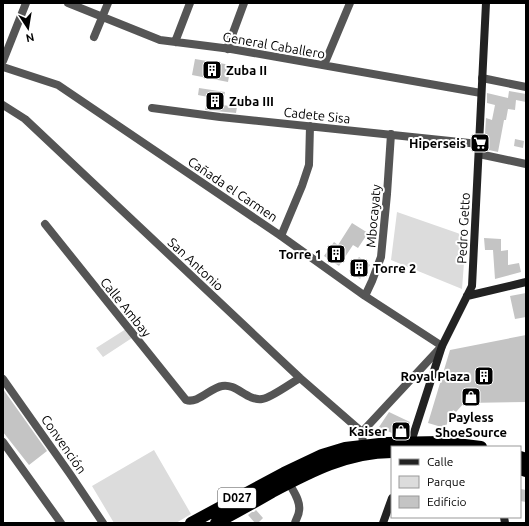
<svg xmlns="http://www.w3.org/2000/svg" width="529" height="526" font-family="Ubuntu,sans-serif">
<rect width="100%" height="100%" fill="#fff"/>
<path fill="#dcdcdc" d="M397,212L466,236L462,289L391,260Z
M126,329L132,338L103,357L96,348Z
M154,450L191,514L176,523H114L92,486Z"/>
<path fill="#c4c4c4" d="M195,59L231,65L228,82L192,75Z
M199,88L225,92L222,105L237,107L236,113L205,110L208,97L198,95Z
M509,91L526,94V102L516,100L515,110L508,109L506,120H504L498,152L484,149L486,118L492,120L495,105L487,103V93L508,98Z
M515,139L524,141L523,148L514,146Z
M352,223L368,233L358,248L353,245L339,266L324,256L334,242L338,245Z
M484,238L501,239V251L508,250V265L519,263L521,272L495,279L493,250H485Z
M359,257L370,265L360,279L349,271Z
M526,293V317L515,319L510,296Z
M526,335V402L464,403L456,412L453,410L445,428L428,423L450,350Z
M3,389L47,451L29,465L3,432Z
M389,412L410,422L403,435H396L379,427Z
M521,489L526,490V502L520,501V493Z
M256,510L263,518L258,523H255L248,515L252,512H254Z"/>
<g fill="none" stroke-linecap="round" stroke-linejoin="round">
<path stroke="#555" stroke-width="8" d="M68,3L160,40L231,49L481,93
M94,37L108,3
M175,42L190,3
M227,49L244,3
M3,61L26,3
M324,65L350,3
M3,67L58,85L281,236L365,296L442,346L362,432
M482,78L526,87
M3,105L25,119L300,378L362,432L363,445
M152,108L220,117L479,144
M479,154L526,164
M45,224L186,400C198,404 210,388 222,386C236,383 247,401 262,399C271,398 291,383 300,378
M281,236L302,186L309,165L310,126
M365,296L372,281L381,257L387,194L391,134
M3,379L70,474L103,523
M3,442L61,523
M289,483C293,491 301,501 299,511C299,515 296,519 295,523"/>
<path stroke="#222" stroke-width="8" d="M467,296L526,282
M411,442L442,346L472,286L486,3
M504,517L505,523
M383,523L392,498"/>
<path stroke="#000" stroke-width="12" d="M520,457L526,459
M520,469L526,471
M191,523L284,473L322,455L345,448L388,443L440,442L481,447
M216,523C235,513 253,503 272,492C310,472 348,452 392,452"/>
</g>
<defs>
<symbol id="building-square" viewBox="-11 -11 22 22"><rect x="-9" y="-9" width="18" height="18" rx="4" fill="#000" stroke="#fff"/><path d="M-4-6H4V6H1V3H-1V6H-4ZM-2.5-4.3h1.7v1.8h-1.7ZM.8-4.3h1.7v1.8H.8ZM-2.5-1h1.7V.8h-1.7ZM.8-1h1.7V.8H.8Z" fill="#fff"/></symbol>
<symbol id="supermarket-square" viewBox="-11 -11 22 22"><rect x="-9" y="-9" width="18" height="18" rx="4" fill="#000" stroke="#fff"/><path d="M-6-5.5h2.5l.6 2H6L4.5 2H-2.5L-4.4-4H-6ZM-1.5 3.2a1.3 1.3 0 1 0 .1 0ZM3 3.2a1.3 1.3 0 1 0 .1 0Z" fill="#fff"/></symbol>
<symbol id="shop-square" viewBox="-11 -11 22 22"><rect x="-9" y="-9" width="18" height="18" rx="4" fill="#000" stroke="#fff"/><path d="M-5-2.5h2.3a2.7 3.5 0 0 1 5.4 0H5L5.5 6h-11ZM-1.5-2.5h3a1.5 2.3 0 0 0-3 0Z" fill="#fff"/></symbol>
</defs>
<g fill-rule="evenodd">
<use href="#building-square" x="201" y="59" width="22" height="22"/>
<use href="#building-square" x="204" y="90" width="22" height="22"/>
<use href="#supermarket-square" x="469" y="132" width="22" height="22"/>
<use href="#building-square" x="325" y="243" width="22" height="22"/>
<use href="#building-square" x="348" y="257" width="22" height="22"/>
<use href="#building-square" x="473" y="365" width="22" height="22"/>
<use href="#shop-square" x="460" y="386" width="22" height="22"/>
<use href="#shop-square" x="390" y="420" width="22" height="22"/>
</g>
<g text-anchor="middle" stroke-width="4" stroke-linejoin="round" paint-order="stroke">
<rect fill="#fff" stroke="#4c4c4c" stroke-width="1" x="218" y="488" width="38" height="20" rx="3"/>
<g font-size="12" font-weight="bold" fill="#000">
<text x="237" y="502">D027</text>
</g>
<g font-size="13" fill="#000" stroke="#fff">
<text transform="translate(274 45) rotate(10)" y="5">General Caballero</text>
<text transform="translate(317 115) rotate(6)" y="5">Cadete Sisa</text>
<text transform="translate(233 189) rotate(34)" y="5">Cañada el Carmen</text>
<text transform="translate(373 216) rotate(-85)" y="5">Mbocayaty</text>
<text transform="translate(463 228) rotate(-87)" y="5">Pedro Getto</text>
<text transform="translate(196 264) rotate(43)" y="5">San Antonio</text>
<text transform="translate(126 307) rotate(51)" y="5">Calle Ambay</text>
<text transform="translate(64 444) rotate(55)" y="5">Convención</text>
</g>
<g font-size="13" font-weight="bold" fill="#000" stroke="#fff" text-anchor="end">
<text x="226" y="75" text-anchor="start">Zuba II</text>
<text x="229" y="106" text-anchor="start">Zuba III</text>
<text x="466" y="148">Hiperseis</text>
<text x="322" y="259">Torre 1</text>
<text x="373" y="273" text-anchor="start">Torre 2</text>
<text x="470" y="381">Royal Plaza</text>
<text x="471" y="422" text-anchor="middle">Payless<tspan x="471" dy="15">ShoeSource</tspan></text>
<text x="387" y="436">Kaiser</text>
</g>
</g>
<rect width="529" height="526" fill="none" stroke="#000000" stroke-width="8"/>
<rect x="391" y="446" width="130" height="72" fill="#ffffff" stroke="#999999"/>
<rect x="399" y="459" width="20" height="6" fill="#222222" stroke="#999999"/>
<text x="427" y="466" font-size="12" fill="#000000">Calle</text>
<rect x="399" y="476" width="20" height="12" fill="#dcdcdc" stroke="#999999"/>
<text x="427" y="486" font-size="12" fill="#000000">Parque</text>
<rect x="399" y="496" width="20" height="12" fill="#c4c4c4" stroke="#999999"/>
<text x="427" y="506" font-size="12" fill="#000000">Edificio</text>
<g transform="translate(28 28) rotate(168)" stroke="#ffffff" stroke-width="3" paint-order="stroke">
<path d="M0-3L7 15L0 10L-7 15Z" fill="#000000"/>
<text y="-6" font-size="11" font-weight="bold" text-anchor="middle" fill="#000000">N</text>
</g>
</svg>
